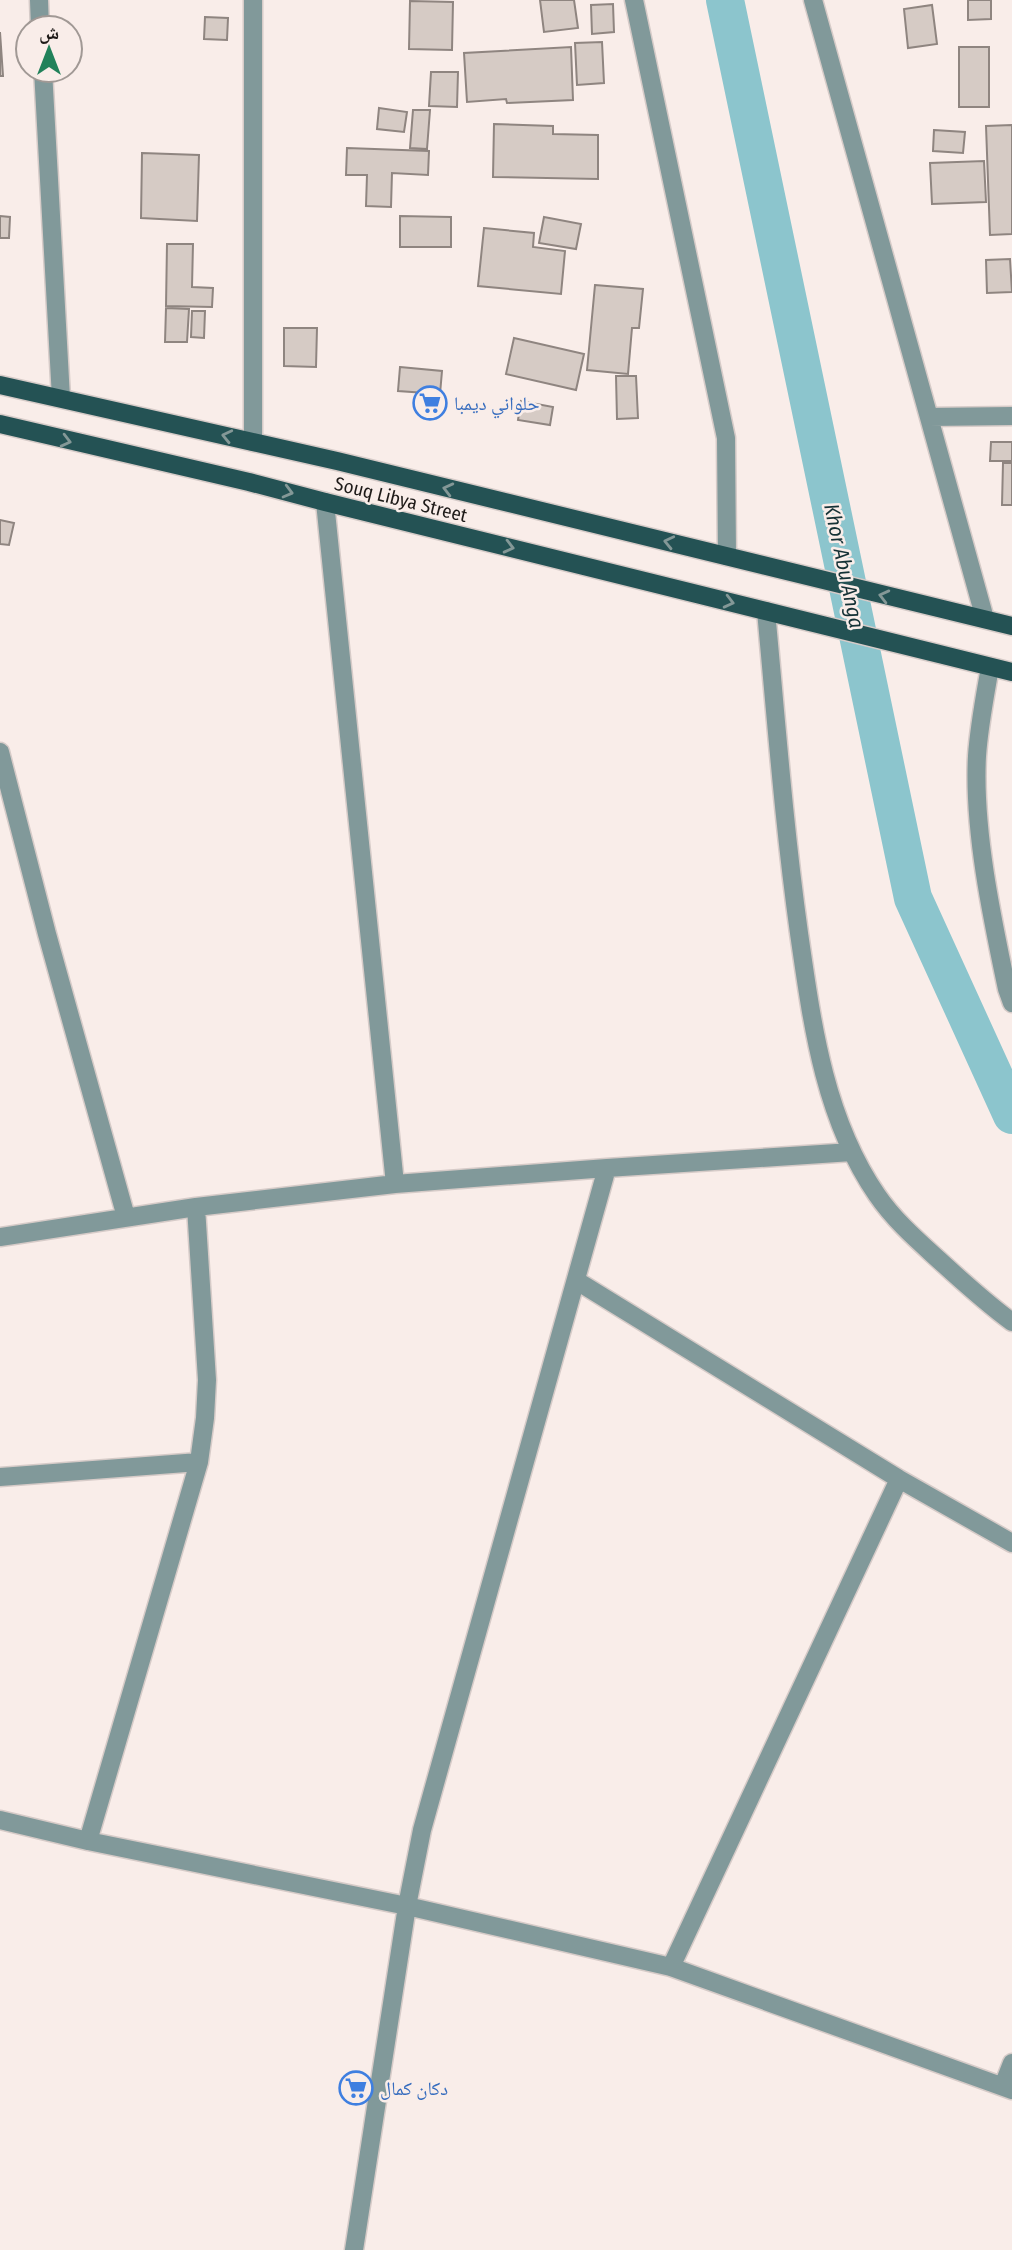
<svg xmlns="http://www.w3.org/2000/svg" width="1012" height="2250" font-family="'Fira Sans Condensed','Noto Naskh Arabic',sans-serif">
<rect width="100%" height="100%" fill="#f9ede9"/>
<g fill="none" stroke-linecap="round" stroke-linejoin="round">
<path stroke="#8cc5cd" stroke-width="38" d="M725,0L913,898L1012,1115"/>
</g>
<path fill="#d6cbc5" stroke="#8f8580" stroke-width="2" d="M540,0H574L578,28L544,32Z
M968,0H991V19L968,20Z
M410,1L453,2L452,50L409,49Z
M613,4L614,32L592,34L591,5Z
M932,5L937,44L908,48L904,9Z
M205,17L228,18L227,40L204,39Z
M0,32L3,76H0Z
M602,42L604,83L577,85L575,43Z
M571,47L573,100L507,103L506,99L467,102L464,53Z
M959,47H989V107H959Z
M431,72H458L457,107L429,106Z
M379,108L407,112L404,132L377,129Z
M413,110H430L427,149L410,148Z
M494,124L553,126V134L598,135V179L493,177Z
M1012,125V234L990,235L986,126Z
M934,130L965,132L963,153L933,151Z
M347,148L429,151L428,175L392,173L391,207L366,206L367,175H346Z
M142,153L199,155L197,221L141,218Z
M984,161L986,202L932,204L930,163Z
M0,216L10,217L9,238H0Z
M400,216L451,217V247H400Z
M544,217L581,224L576,249L539,243Z
M484,228L534,233L533,247L565,251L561,294L478,286Z
M167,244H193L192,287L213,288L212,307L166,306Z
M1010,259L1012,292L987,293L986,260Z
M595,285L643,289L639,328H632L628,374L587,370Z
M166,308L189,309L187,342H165Z
M192,311H205L204,338L191,337Z
M284,328H317L316,367L284,366Z
M514,338L584,354L576,390L506,374Z
M400,367L442,371L440,394L398,391Z
M616,376H636L638,418L617,419Z
M521,401L553,407L550,425L518,420Z
M991,442H1012V461H990Z
M1003,463H1012V505H1002Z
M0,520L14,523L9,545L0,544Z"/>
<g fill="none" stroke-linecap="round" stroke-linejoin="round">
<defs>
<path id="minor" d="M39,0L40,28
M634,0L726,438L727,556
M813,0L985,619
M43,70L61,398
M929,417L1012,416
M253,442V0
M325,502L395,1184
M766,611C776,718 784,826 799,933C812,1023 824,1118 877,1195C894,1220 917,1240 939,1260C963,1282 986,1303 1012,1322
M990,667C985,696 979,726 977,756C973,829 992,918 1007,989L1012,1003
M0,752L47,934L126,1217
M607,1168L852,1152
M0,1237L196,1207L395,1184L607,1168L422,1830L407,1906L354,2250
M577,1281L899,1479L1012,1543
M0,1477L199,1462
M0,1820L88,1841L407,1906L671,1967L1012,2090
M88,1841L199,1462L205,1418L207,1380L196,1207
M671,1967L899,1479
M1003,2086L1012,2063"/>
<path id="major" d="M0,385L337,461L1012,626
M0,424L249,482L325,502L1012,672"/>
</defs>
<use href="#minor" stroke="#d6cbc8" stroke-width="21"/>
<use href="#major" stroke="#d6cbc8" stroke-width="21"/>
<use href="#minor" stroke="#81999a" stroke-width="18"/>
<use href="#major" stroke="#245254" stroke-width="18"/>
</g>
<defs><path id="oneway-chevron" d="M-2-3.5L2.5 0L-2 3.5" fill="none" stroke-width="1.6" stroke-linecap="round" stroke-linejoin="round" transform="scale(1.75)"/></defs>
<g stroke="#849897">
<use href="#oneway-chevron" transform="translate(227 436) rotate(-167)"/>
<use href="#oneway-chevron" transform="translate(66 441) rotate(14)"/>
<use href="#oneway-chevron" transform="translate(448 489) rotate(-166)"/>
<use href="#oneway-chevron" transform="translate(288 492) rotate(15)"/>
<use href="#oneway-chevron" transform="translate(669 542) rotate(-167)"/>
<use href="#oneway-chevron" transform="translate(509 547) rotate(14)"/>
<use href="#oneway-chevron" transform="translate(884 596) rotate(-166)"/>
<use href="#oneway-chevron" transform="translate(729 602) rotate(14)"/>
</g>
<defs>
<symbol id="supermarket-ring" viewBox="-11 -11 22 22"><circle r="9.5" fill="#f9ede9" stroke="#3f7fe0" stroke-width="1.5"/><path d="M-6-5.5h2.5l.6 2H6L4.5 2H-2.5L-4.4-4H-6ZM-1.5 3.2a1.3 1.3 0 1 0 .1 0ZM3 3.2a1.3 1.3 0 1 0 .1 0Z" fill="#3f7fe0"/></symbol>
</defs>
<g fill-rule="evenodd">
<use href="#supermarket-ring" x="411" y="384" width="38" height="38"/>
<use href="#supermarket-ring" x="337" y="2069" width="38" height="38"/>
</g>
<g text-anchor="middle" stroke-width="5" stroke-linejoin="round" paint-order="stroke">
<g font-size="19" fill="#366cbe" stroke="#f9ede9" text-anchor="start">
<text x="454" y="410">حلواني ديمبا</text>
<text x="380" y="2095">دكان كمال</text>
</g>
<g font-size="19" fill="#1e1a18" stroke="#f9ede9">
<text transform="translate(401 499) rotate(14)" y="7">Souq Libya Street</text>
</g>
<g font-size="21" font-style="italic" fill="#153236" stroke="#f9ede9">
<text transform="translate(844 566) rotate(78)" y="7">Khor Abu Anga</text>
</g>
</g>
<g transform="translate(49 49)"><circle r="33" fill="#f9ede9" stroke="#a19995" stroke-width="2"/>
<path d="M0-5L12 26L0 18L-12 26Z" fill="#21815a"/>
<text y="-10" font-size="19" font-weight="bold" text-anchor="middle" fill="#1e1a18">ش</text>
</g>
</svg>
